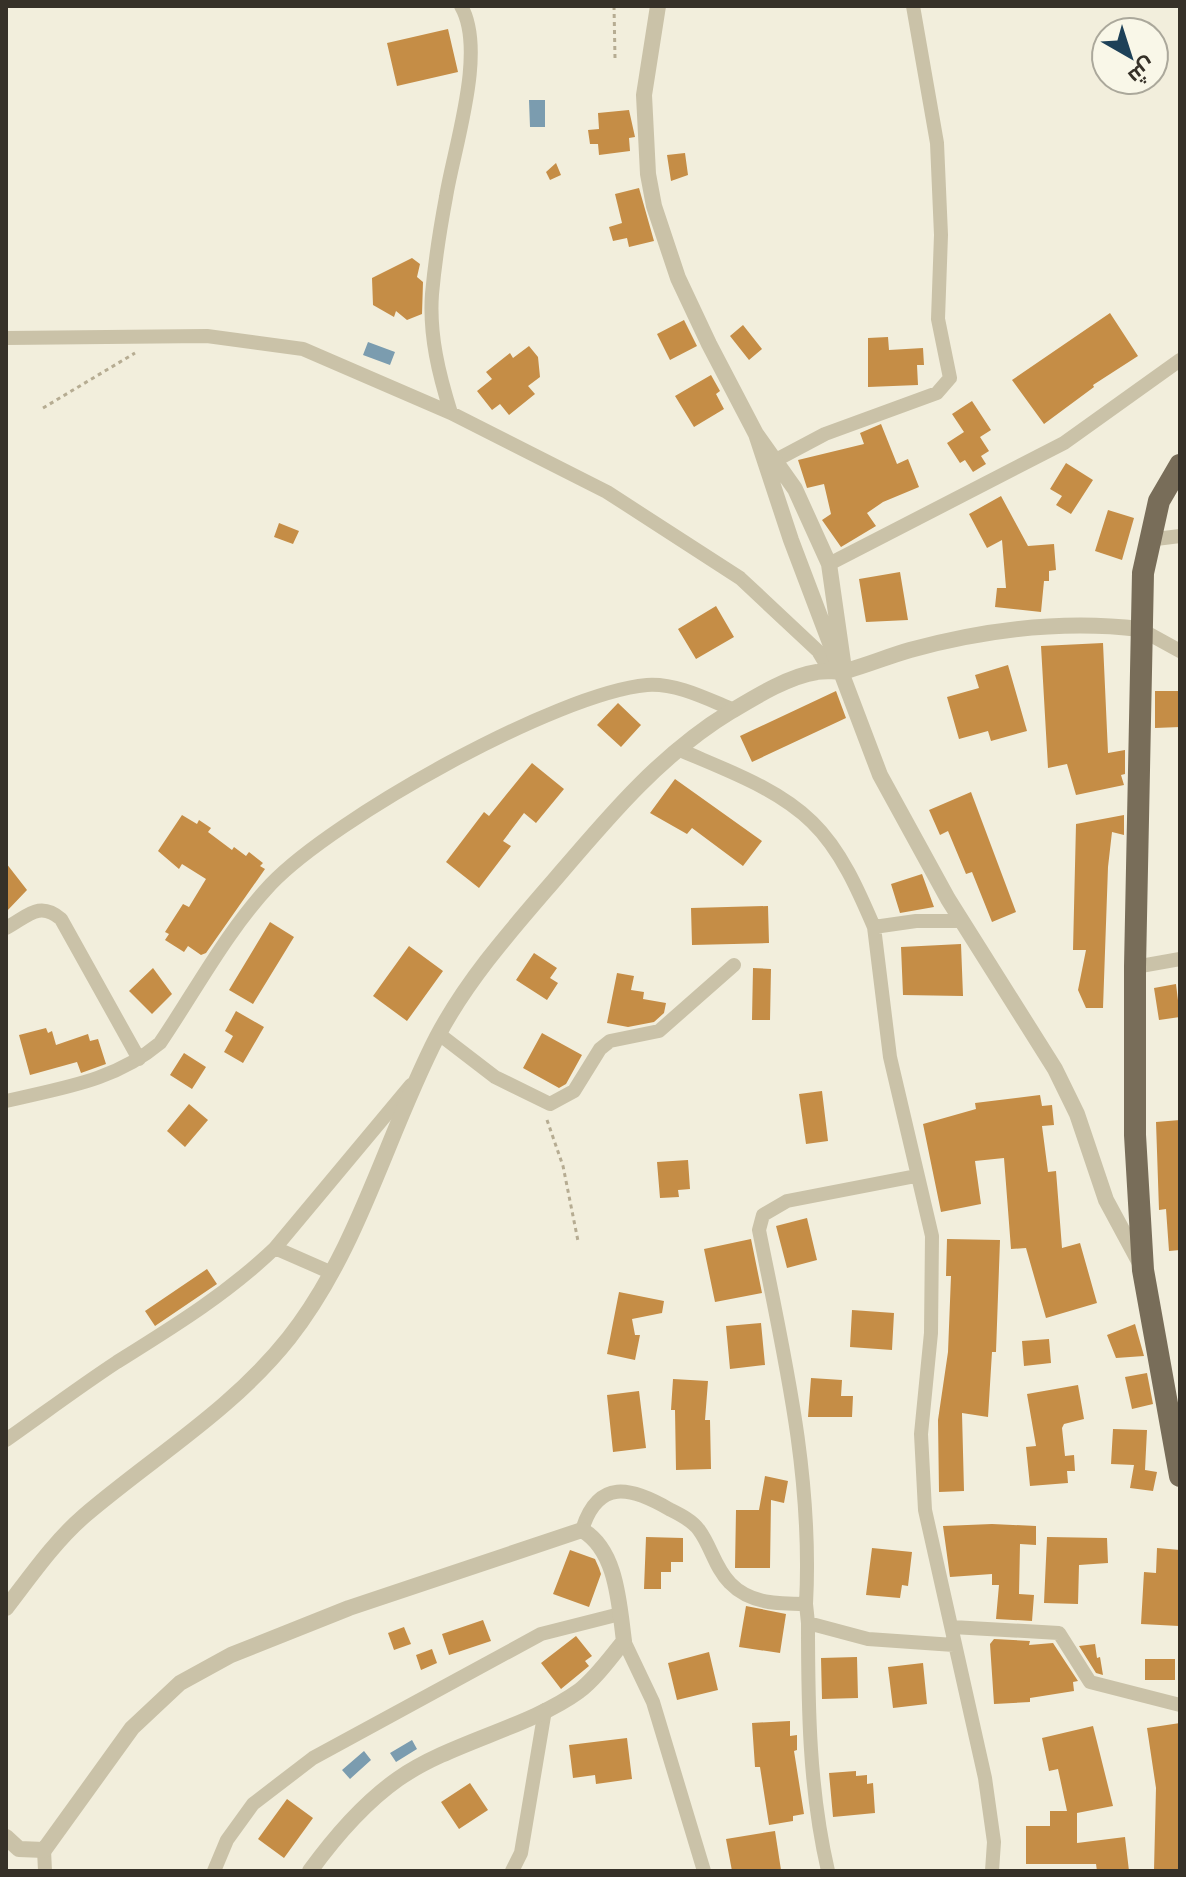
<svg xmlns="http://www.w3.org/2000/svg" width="1186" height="1877" font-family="Barlow,Cairo,sans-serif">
<rect width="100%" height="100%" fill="#f2eedc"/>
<path fill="#7b9caf" d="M529,100H545V127H530Z
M368,342L395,352L390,365L363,355Z
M412,1740L417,1749L396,1762L390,1753Z
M364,1751L371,1760L350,1779L342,1770Z"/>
<path fill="#c58d46" d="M448,29L458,72L397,86L387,43Z
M629,110L635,137L629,138L630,151L599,155L598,144H590L588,130L599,129L598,113Z
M685,153L688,175L671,181L667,155Z
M556,163L561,175L550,180L546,172Z
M639,188L654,241L629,247L627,238L613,241L609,227L622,223L615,194Z
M412,258L420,264L417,277L423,282L422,314L407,320L396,311L394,317L373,305L372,278Z
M1110,313L1138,356L1093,385L1094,387L1044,424L1012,380Z
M684,320L697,346L670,360L657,334Z
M743,325L762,349L749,360L730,336Z
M888,337L889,350L923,348L924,365H917L918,385L868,387V338Z
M529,346L538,357L540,377L528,386L535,394L509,415L500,404L492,410L477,391L492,379L486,372L510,353L513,358Z
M711,375L720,391L716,394L724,409L694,427L675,396Z
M972,401L991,430L980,437L989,451L981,456L986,464L973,472L965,460L960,463L947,443L964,432L952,414Z
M881,424L897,464L908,459L919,487L883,502L867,513L876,526L841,547L822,520L831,514L824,484L807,488L798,460L864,444L860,433Z
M1066,463L1093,480L1071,514L1056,505L1062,496L1050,489Z
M1001,496L1028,546L1054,544L1056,570L1049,571V581H1044L1041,612L995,607L997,588H1006L1002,540L987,548L969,514Z
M1108,510L1134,518L1122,560L1095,551Z
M279,523L299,531L293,544L274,537Z
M900,572L908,620L866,622L859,579Z
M716,606L734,637L696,659L678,629Z
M1103,643L1108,753L1125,750V774L1121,775L1124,785L1076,795L1067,764L1048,768L1041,646Z
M1008,665L1027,731L991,741L988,731L959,739L947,697L979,688L975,675Z
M836,691L846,718L752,762L740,736Z
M1155,691H1180V727L1155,728Z
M618,703L641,725L621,747L597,725Z
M532,763L564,789L536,823L524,813L503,841L511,846L479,888L446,862L484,812L489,816Z
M675,779L762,841L743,866L692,828L687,834L650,813Z
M971,792L1016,912L992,922L972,872L966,874L948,831L940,835L929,810Z
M182,815L197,824L199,820L211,828L208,832L232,850L234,847L246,856L249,852L263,863L260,866L265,869L206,953L201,955L188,946L184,952L165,940L169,934L165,932L183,904L189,907L206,879L182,864L179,869L158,851Z
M1124,815V835L1112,832L1108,867L1103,1008H1086L1078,990L1086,950H1073L1076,824Z
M6,863L27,890L6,912Z
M922,874L934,907L900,913L891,884Z
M768,906L769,943L692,945L691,908Z
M270,922L294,937L253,1004L229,990Z
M961,944L963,996L903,995L901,947Z
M409,946L443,971L407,1021L373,996Z
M534,953L557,968L550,978L558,983L547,1000L516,980Z
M153,968L172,994L152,1014L129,991Z
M753,968L771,969L770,1020H752Z
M617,973L634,976L631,990L644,992L643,999L666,1003L664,1013L654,1022L628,1027L607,1023Z
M1176,984L1180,1017L1159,1020L1154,988Z
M236,1011L264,1027L243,1063L224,1052L233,1036L225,1031Z
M46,1028L48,1033L52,1031L56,1045L88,1034L90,1041L98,1039L106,1064L81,1073L77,1062L30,1075L19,1035Z
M542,1033L582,1055L566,1084L559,1088L523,1068Z
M184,1053L206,1067L192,1089L170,1075Z
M822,1091L828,1141L806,1144L799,1094Z
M1040,1095L1042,1106L1052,1105L1054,1125L1042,1126L1048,1172L1056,1171L1062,1248L1080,1243L1097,1303L1046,1318L1026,1248L1011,1249L1004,1158L975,1161L981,1204L941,1212L923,1124L976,1109L975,1103Z
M189,1104L208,1120L185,1147L167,1131Z
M1180,1120V1250L1169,1251L1166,1209L1159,1210L1156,1122Z
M688,1160L690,1189L678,1190L679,1197L660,1198L657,1162Z
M807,1218L817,1260L787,1268L776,1226Z
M751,1239L762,1293L715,1302L704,1249Z
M947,1239L1000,1240L996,1352H992L988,1417L962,1413L964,1491L939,1492L938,1420L948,1352L951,1276H946Z
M207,1269L217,1284L155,1326L145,1311Z
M619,1292L664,1301L662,1313L632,1319L635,1335H640L635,1360L607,1354Z
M852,1310L894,1313L892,1350L850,1347Z
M761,1323L765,1365L730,1369L726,1326Z
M1135,1324L1144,1356L1116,1358L1107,1335Z
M1049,1339L1051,1363L1024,1366L1022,1341Z
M1147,1373L1153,1404L1132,1409L1125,1377Z
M811,1378L842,1380L841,1396H853L852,1417H808Z
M673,1379L708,1381L705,1420H710L711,1469L676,1470L675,1410H671Z
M1078,1385L1084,1419L1064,1424L1062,1428L1065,1456L1074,1455L1075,1471H1067L1068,1483L1030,1486L1026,1447L1036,1446L1027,1394Z
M639,1391L646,1448L613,1452L607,1395Z
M1113,1429L1147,1430L1145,1470L1157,1472L1153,1491L1130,1488L1134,1465L1111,1464Z
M765,1476L788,1481L784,1503L771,1500L770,1568H735L736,1510H759Z
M992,1524L1036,1526V1545L1020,1544L1019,1594L1034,1595L1032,1621L996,1619L999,1585H992V1574L950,1577L943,1526Z
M646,1537L683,1538V1562H671V1572H661V1589H644Z
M1047,1537L1107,1538L1108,1563L1079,1565L1078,1604L1044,1603Z
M872,1548L912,1552L908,1586L902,1585L900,1598L866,1595Z
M1157,1548L1180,1550L1179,1626L1141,1624L1144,1572L1156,1573Z
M570,1550L595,1559L599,1568L601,1574L589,1607L553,1594Z
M746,1606L786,1614L780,1653L739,1647Z
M483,1620L491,1641L449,1655L442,1634Z
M404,1627L411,1644L394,1650L388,1633Z
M576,1636L592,1656L585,1661L589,1666L561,1689L541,1663Z
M994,1639L1030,1641L1029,1645L1053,1643L1078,1681L1073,1682L1074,1691L1030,1698V1702L994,1704L990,1644Z
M1095,1644L1097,1658L1100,1657L1103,1675L1096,1673L1079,1646Z
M432,1649L437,1663L421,1670L416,1655Z
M709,1652L718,1690L677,1700L668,1663Z
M857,1657L858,1698L822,1699L821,1658Z
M1145,1659H1175V1680H1145Z
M923,1663L927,1704L893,1708L888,1667Z
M790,1721V1736L797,1735V1750L794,1751L804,1814L793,1816V1821L769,1825L760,1767H755L752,1723Z
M1180,1723V1870H1154L1156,1788L1147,1728Z
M1093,1726L1113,1806L1077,1813V1843L1125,1837L1129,1871H1097L1096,1864H1026V1826H1050V1811H1067L1058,1769L1049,1771L1042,1738Z
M627,1738L632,1779L596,1784L595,1775L573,1778L569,1745Z
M856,1771V1776L867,1775V1784L873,1783L875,1813L833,1817L829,1773Z
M470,1783L488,1810L459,1829L441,1802Z
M287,1799L313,1818L284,1858L258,1839Z
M775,1831L781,1870L732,1871L726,1839Z"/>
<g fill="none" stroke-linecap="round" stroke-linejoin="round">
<path stroke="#b6ac92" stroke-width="3" stroke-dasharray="4 4" stroke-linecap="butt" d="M614,6L615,58
M43,408L135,353
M547,1120L563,1166L578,1241"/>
<path stroke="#cac2a8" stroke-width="14" d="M6,338L207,336L303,349L451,413L607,492L740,578L818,651L830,671
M451,413C439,375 429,335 432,294C435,261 440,229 446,197C454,147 487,51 461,6
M776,460L825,434L937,393L950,378L938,319L941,235L937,143L913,6
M1148,540L1180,536
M829,564L1064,443L1180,360
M1140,629L1180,651
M678,749C723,769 776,787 812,822C841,850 859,892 874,927
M962,921H916L874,927L890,1057L932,1236L931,1333L921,1434L925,1510L985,1778L994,1842L992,1871
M6,928C27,917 39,900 61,919L139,1059
M1135,967L1180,959
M439,1034L495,1077L550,1104L574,1091L600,1049L610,1041L659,1031L734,965
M6,1101C61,1088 115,1081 160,1043C196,990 226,932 271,884C334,818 557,693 647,685C677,683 707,699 734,710
M275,1248L332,1273
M6,1440C43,1414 79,1387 117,1362C173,1327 227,1294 275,1248L411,1085
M582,1530C598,1478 631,1487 669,1509C679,1514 692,1520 699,1530C711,1546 715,1568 730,1583C750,1604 779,1604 806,1604L808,1623L868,1639L954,1645
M806,1604C813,1476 784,1355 759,1230L763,1215L787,1201L916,1176
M808,1623C808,1707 809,1789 828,1871
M952,1627L1059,1633L1090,1682L1180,1705
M624,1641L653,1702L704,1871
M44,1850L45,1871
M214,1871L227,1840L253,1804L313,1758L541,1634L620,1614
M512,1871L521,1853L545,1710"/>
<path stroke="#cac2a8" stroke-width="16" d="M658,6L644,95L648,174L654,206L678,278L709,344L756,434L795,489L829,564L843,662
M756,434L791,540L880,775L948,899L1055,1069L1077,1114L1106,1200L1141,1265
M6,1608C30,1577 54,1542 84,1516C153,1457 232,1410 289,1338C359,1249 386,1136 437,1037C468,978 514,927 557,877C609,816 661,754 730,712C755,697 789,676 817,672C828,670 839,673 849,670C870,664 889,656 910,650C983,630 1064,620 1140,629
M6,1837L19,1849L44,1850L132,1728L180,1683L231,1655L349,1608L582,1530C617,1550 619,1604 624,1641C610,1658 596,1678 579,1691C528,1728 451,1742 398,1779C364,1803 334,1838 310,1871"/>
<path stroke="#786d59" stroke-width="22" d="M1180,465L1159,501L1143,573L1135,967V1135L1143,1270L1180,1476"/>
</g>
<rect width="1186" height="1877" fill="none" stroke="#363128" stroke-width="16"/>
<g transform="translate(1130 56) rotate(141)"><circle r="38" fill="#f9f7e8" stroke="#aba89b" stroke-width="2"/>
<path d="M0-6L14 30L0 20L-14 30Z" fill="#1e4158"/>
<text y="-12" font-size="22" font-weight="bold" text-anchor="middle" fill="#363128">ش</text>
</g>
</svg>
